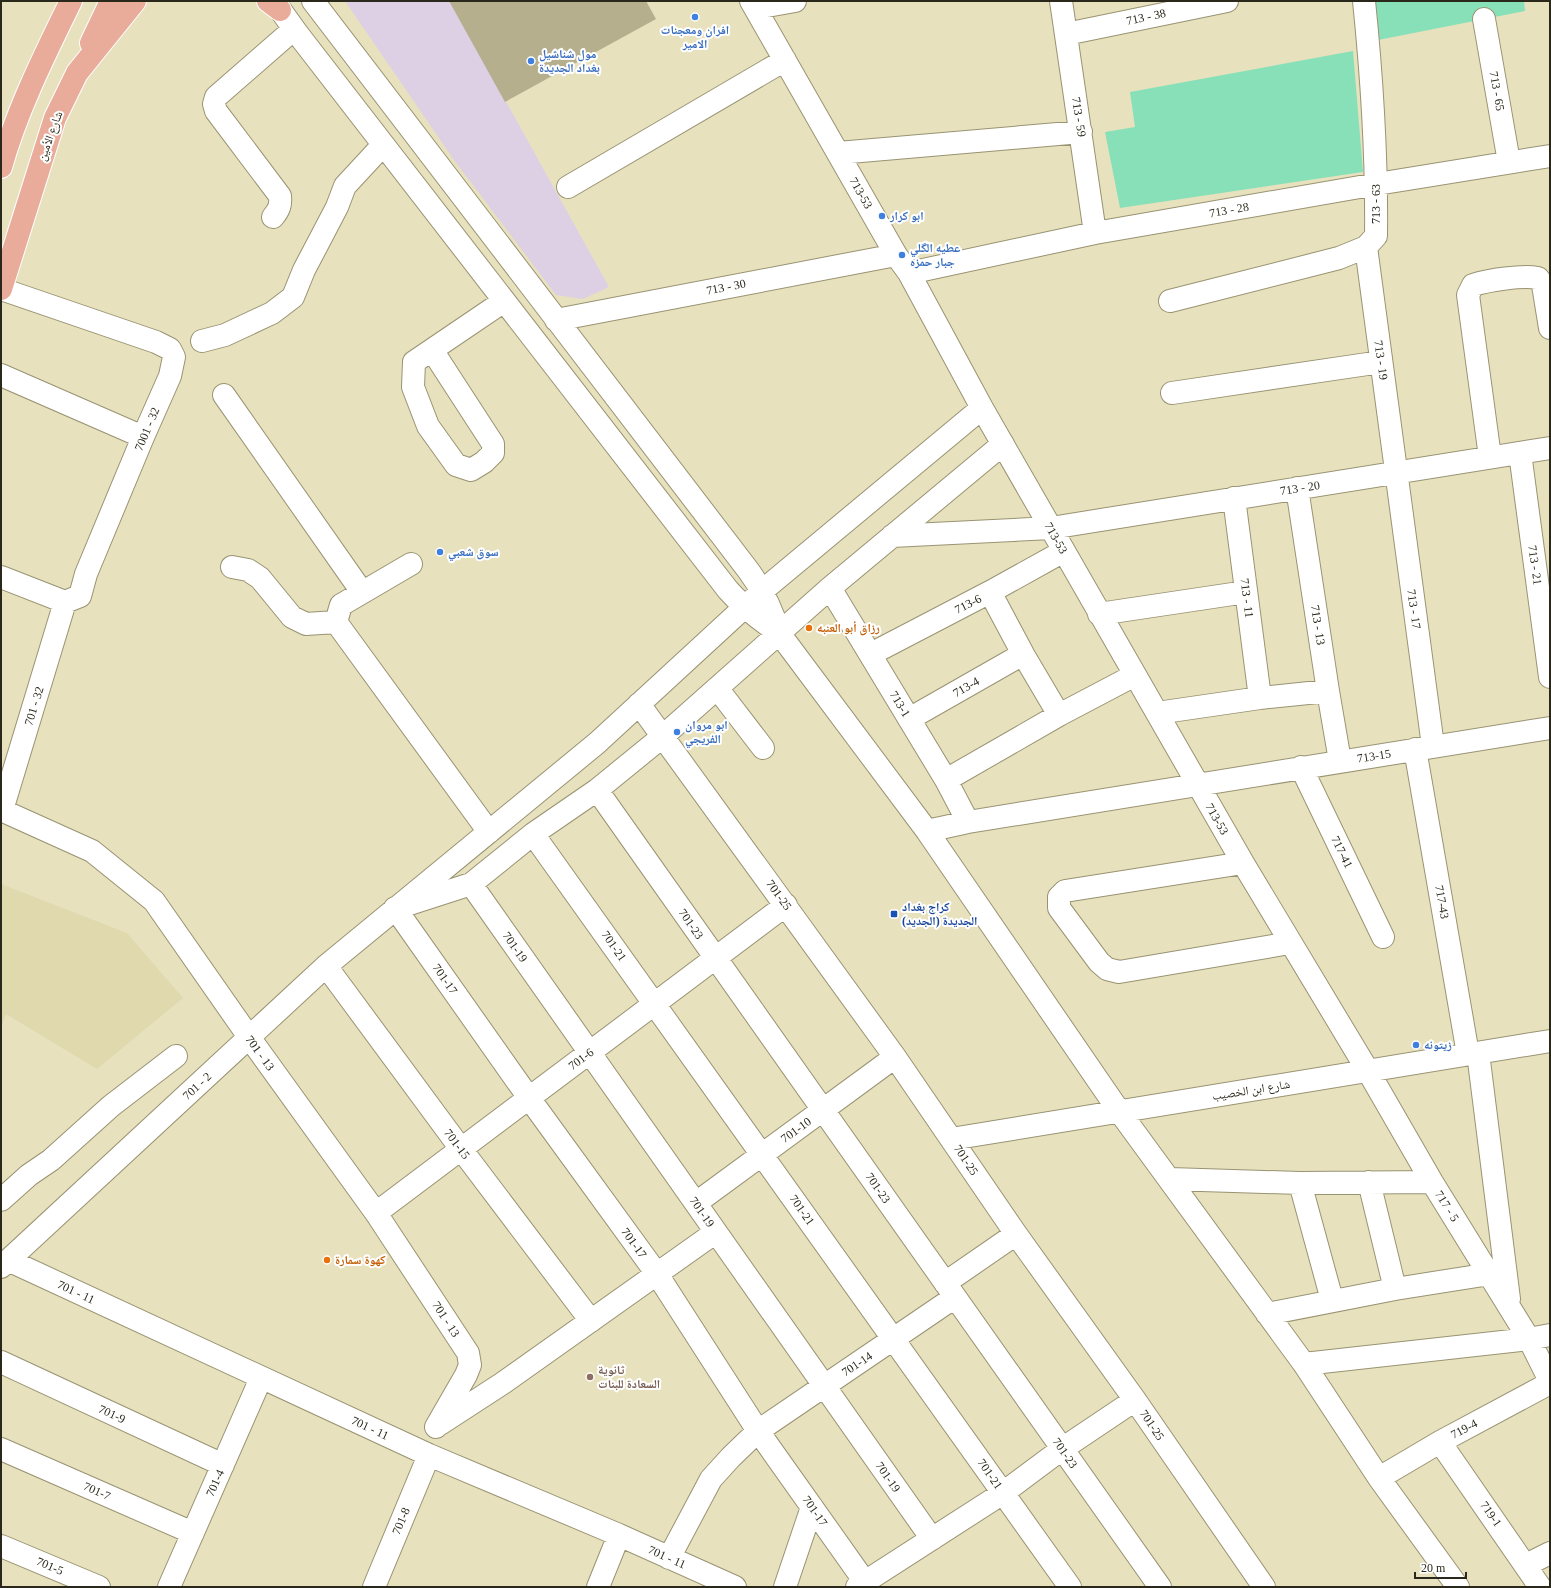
<svg xmlns="http://www.w3.org/2000/svg" width="1551" height="1588" font-family="'Times New Roman','Noto Naskh Arabic',serif">
<rect width="100%" height="100%" fill="#e7e1be"/>
<path fill="#ded0e4" d="M345,1H450L609,287L583,299L556,295L454,160Z"/>
<path fill="#e0d9ae" d="M1,884L127,933L183,998L97,1069L6,1014L1,1027Z"/>
<path fill="#88e0b9" d="M1364,1H1524L1525,11L1368,42Z
M1353,51L1363,172L1120,208L1105,132L1135,127L1130,92Z"/>
<path fill="#b5af8d" d="M449,1H646L656,19L505,102Z"/>
<g fill="none" stroke-linecap="round" stroke-linejoin="round">
<defs>
<path id="minor" d="M274,1L297,33L728,590C743,607 760,620 779,633L927,831L1119,1111L1304,1364L1379,1478L1458,1587
M313,1L748,570C762,589 772,609 779,633
M751,1L896,255L909,273L982,408L1243,863L1368,1071L1432,1182L1529,1339L1550,1381
M1061,1L1095,233
M755,8L795,1
M1484,19L1509,162
M1066,34L1227,1
M838,153L1081,132
M568,187L785,60
M273,217C279,210 281,205 280,196L216,111L214,104L216,97L294,29
M1366,247L1433,746
M909,273L1095,233L1377,184L1550,156
M1170,301L1339,258L1366,247L1376,236C1377,158 1372,79 1364,1
M556,320L896,255
M202,341L225,335L272,313L293,297L304,270L337,207L345,186L383,145
M432,350L493,444V453L484,462L471,470L456,465L428,426L413,387L414,362L504,301
M1,375L143,437
M1172,393L1381,362
M224,395L362,592
M1520,453L1550,677
M1490,457L1468,295L1473,285C1489,280 1522,275 1538,278L1543,285L1550,328
M1297,488L1328,691L1340,761
M1234,498L1260,698
M892,536L1051,528L1550,448
M411,564L341,605L336,622L489,832
M232,567L248,570L260,578L292,617L306,624L336,622
M1,577L65,602L80,596L86,574L143,437L170,376L174,357L170,349L156,342L1,289
M830,588L946,780L968,822
M990,592L1023,654L1059,715
M1099,614L1246,592
M871,654L990,592L1064,551
M717,688L763,748
M639,704L895,1057L1016,1234L1135,1400L1264,1587
M1157,713L1260,698L1328,691
M909,719L1023,654
M1415,749L1468,1054
M1301,767L1383,937
M946,780L1059,715L1135,675
M597,790L1160,1587
M1,810L92,851L154,901L249,1037L376,1213L468,1353L470,1365L466,1375L436,1427
M2,810L65,602
M927,831L968,822L1550,728
M533,834L1070,1587
M1243,863L1065,891L1059,897V908L1099,962L1107,969L1119,972L1290,943
M471,884L932,1539
M406,905L471,884L533,834L597,790L662,737L830,588L1003,444
M395,908L529,1098L657,1274L758,1431L865,1582
M326,966L461,1149L591,1321
M1478,1053L1509,1299
M951,1139L1550,1041
M1170,1179L1300,1183L1432,1182
M1369,1182L1395,1289
M1300,1183L1332,1300
M1,1200L29,1175L51,1160L111,1106L176,1056
M696,1203L895,1057
M376,1213L786,905
M8,1260L429,1455L619,1535L735,1587
M1,1267L326,966L597,743L762,591L982,408
M945,1283L1016,1234
M1267,1314L1395,1289L1490,1274
M1,1362L223,1465
M1304,1364L1529,1339L1550,1335
M440,1424L503,1383L716,1232
M1440,1442L1540,1587
M1,1449L193,1533
M1379,1478L1440,1442L1550,1383
M1,1546L99,1587
M669,1558L711,1479L731,1457L758,1431L955,1297
M1526,1565L1550,1553
M169,1587L261,1378
M374,1587L429,1455
M598,1587L619,1535
M785,1587L812,1507
M857,1587L1003,1493L1062,1449L1135,1400"/>
<path id="major" d="M268,1L280,10
M91,43L111,1
M1,167C17,110 45,54 71,1
M1,289L55,118L77,73L135,1"/>
</defs>
<use href="#minor" stroke="#999372" stroke-width="24"/>
<use href="#major" stroke="#fff" stroke-width="24"/>
<use href="#minor" stroke="#fff" stroke-width="22"/>
<use href="#major" stroke="#e9ac9a" stroke-width="22"/>
</g>
<g fill="#3f7fe0" stroke="#fff" stroke-width="1.5">
<circle cx="695" cy="17" r="4"/>
<circle cx="531" cy="61" r="4"/>
<circle cx="882" cy="216" r="4"/>
<circle cx="902" cy="255" r="4"/>
<circle cx="440" cy="552" r="4"/>
<circle cx="677" cy="732" r="4"/>
<circle cx="1416" cy="1045" r="4"/>
</g>
<g fill="#e8710a" stroke="#fff" stroke-width="1.5">
<circle cx="809" cy="628" r="4"/>
<circle cx="327" cy="1260" r="4"/>
</g>
<rect fill="#1a4fb4" stroke="#fff" stroke-width="1.5" x="890" y="910" width="8" height="8" rx="2"/>
<circle fill="#8d6e63" stroke="#fff" stroke-width="1.5" cx="590" cy="1377" r="4"/>
<g text-anchor="middle" stroke-width="4" stroke-linejoin="round" paint-order="stroke">
<g font-size="12" fill="#2a281b" stroke="#fff">
<text transform="translate(1146 17) rotate(-12)" y="4">713 - 38</text>
<text transform="translate(1497 91) rotate(80)" y="4">713 - 65</text>
<text transform="translate(1079 117) rotate(81)" y="4">713 - 59</text>
<text transform="translate(50 136) rotate(-70)" y="4">شارع الأمين</text>
<text transform="translate(861 193) rotate(60)" y="4">713-53</text>
<text transform="translate(1376 204) rotate(-90)" y="4">713 - 63</text>
<text transform="translate(1229 210) rotate(-10)" y="4">713 - 28</text>
<text transform="translate(726 287) rotate(-11)" y="4">713 - 30</text>
<text transform="translate(1381 360) rotate(82)" y="4">713 - 19</text>
<text transform="translate(147 429) rotate(-67)" y="4">7001 - 32</text>
<text transform="translate(1300 488) rotate(-9)" y="4">713 - 20</text>
<text transform="translate(1056 538) rotate(60)" y="4">713-53</text>
<text transform="translate(1535 565) rotate(82)" y="4">713 - 21</text>
<text transform="translate(1247 598) rotate(83)" y="4">713 - 11</text>
<text transform="translate(968 604) rotate(-27)" y="4">713-6</text>
<text transform="translate(1414 609) rotate(82)" y="4">713 - 17</text>
<text transform="translate(1318 625) rotate(81)" y="4">713 - 13</text>
<text transform="translate(966 687) rotate(-30)" y="4">713-4</text>
<text transform="translate(900 704) rotate(59)" y="4">713-1</text>
<text transform="translate(34 706) rotate(-73)" y="4">701 - 32</text>
<text transform="translate(1374 756) rotate(-9)" y="4">713-15</text>
<text transform="translate(1217 819) rotate(60)" y="4">713-53</text>
<text transform="translate(1342 852) rotate(64)" y="4">717-41</text>
<text transform="translate(779 895) rotate(54)" y="4">701-25</text>
<text transform="translate(1442 902) rotate(80)" y="4">717-43</text>
<text transform="translate(691 924) rotate(55)" y="4">701-23</text>
<text transform="translate(614 946) rotate(55)" y="4">701-21</text>
<text transform="translate(515 947) rotate(55)" y="4">701-19</text>
<text transform="translate(445 979) rotate(55)" y="4">701-17</text>
<text transform="translate(260 1053) rotate(54)" y="4">701 - 13</text>
<text transform="translate(581 1059) rotate(-37)" y="4">701-6</text>
<text transform="translate(197 1086) rotate(-43)" y="4">701 - 2</text>
<text transform="translate(1251 1090) rotate(-9)" y="4">شارع ابن الخصيب</text>
<text transform="translate(796 1130) rotate(-36)" y="4">701-10</text>
<text transform="translate(457 1144) rotate(53)" y="4">701-15</text>
<text transform="translate(966 1160) rotate(56)" y="4">701-25</text>
<text transform="translate(878 1188) rotate(55)" y="4">701-23</text>
<text transform="translate(1447 1206) rotate(58)" y="4">717 - 5</text>
<text transform="translate(802 1210) rotate(55)" y="4">701-21</text>
<text transform="translate(702 1212) rotate(55)" y="4">701-19</text>
<text transform="translate(634 1243) rotate(54)" y="4">701-17</text>
<text transform="translate(76 1292) rotate(25)" y="4">701 - 11</text>
<text transform="translate(446 1319) rotate(57)" y="4">701 - 13</text>
<text transform="translate(857 1364) rotate(-34)" y="4">701-14</text>
<text transform="translate(112 1414) rotate(25)" y="4">701-9</text>
<text transform="translate(1152 1425) rotate(56)" y="4">701-25</text>
<text transform="translate(370 1428) rotate(25)" y="4">701 - 11</text>
<text transform="translate(1464 1429) rotate(-28)" y="4">719-4</text>
<text transform="translate(1065 1453) rotate(55)" y="4">701-23</text>
<text transform="translate(990 1474) rotate(55)" y="4">701-21</text>
<text transform="translate(888 1477) rotate(55)" y="4">701-19</text>
<text transform="translate(215 1483) rotate(-66)" y="4">701-4</text>
<text transform="translate(97 1491) rotate(24)" y="4">701-7</text>
<text transform="translate(815 1511) rotate(55)" y="4">701-17</text>
<text transform="translate(1491 1514) rotate(55)" y="4">719-1</text>
<text transform="translate(401 1521) rotate(-67)" y="4">701-8</text>
<text transform="translate(667 1557) rotate(24)" y="4">701 - 11</text>
<text transform="translate(50 1566) rotate(23)" y="4">701-5</text>
</g>
<g font-size="12" font-weight="bold" fill="#366cbe" stroke="#fff" text-anchor="start">
<text x="695" y="34" text-anchor="middle">افران ومعجنات<tspan x="695" dy="14">الامير</tspan></text>
<text x="539" y="58">مول شناشيل<tspan x="539" dy="14">بغداد الجديدة</tspan></text>
<text x="890" y="220">ابو كرار</text>
<text x="910" y="252">عطيه الگلي<tspan x="910" dy="14">جبار حمزه</tspan></text>
<text x="448" y="556">سوق شعبي</text>
<text x="685" y="729">ابو مروان<tspan x="685" dy="14">الفريجي</tspan></text>
<text x="1424" y="1049">زيتونه</text>
</g>
<g font-size="12" font-weight="bold" fill="#c56008" stroke="#fff" text-anchor="start">
<text x="817" y="632">رزاق أبو العنبه</text>
<text x="335" y="1264">كهوة سمارة</text>
</g>
<g font-size="12" font-weight="bold" fill="#164399" stroke="#fff" text-anchor="start">
<text x="902" y="911">كراج بغداد<tspan x="902" dy="14">الجديدة (الجديد)</tspan></text>
</g>
<g font-size="12" font-weight="bold" fill="#785e54" stroke="#fff" text-anchor="start">
<text x="598" y="1374">ثانوية<tspan x="598" dy="14">السعادة للبنات</tspan></text>
</g>
</g>
<rect width="1551" height="1588" fill="none" stroke="#2a281b" stroke-width="4"/>
<path d="M1415 1572v6h51v-6" fill="none" stroke="#2a281b" stroke-width="2"/>
<text x="1421" y="1572" font-size="12" fill="#2a281b" stroke="#ffffff" stroke-width="3" paint-order="stroke">20 m</text>
</svg>
